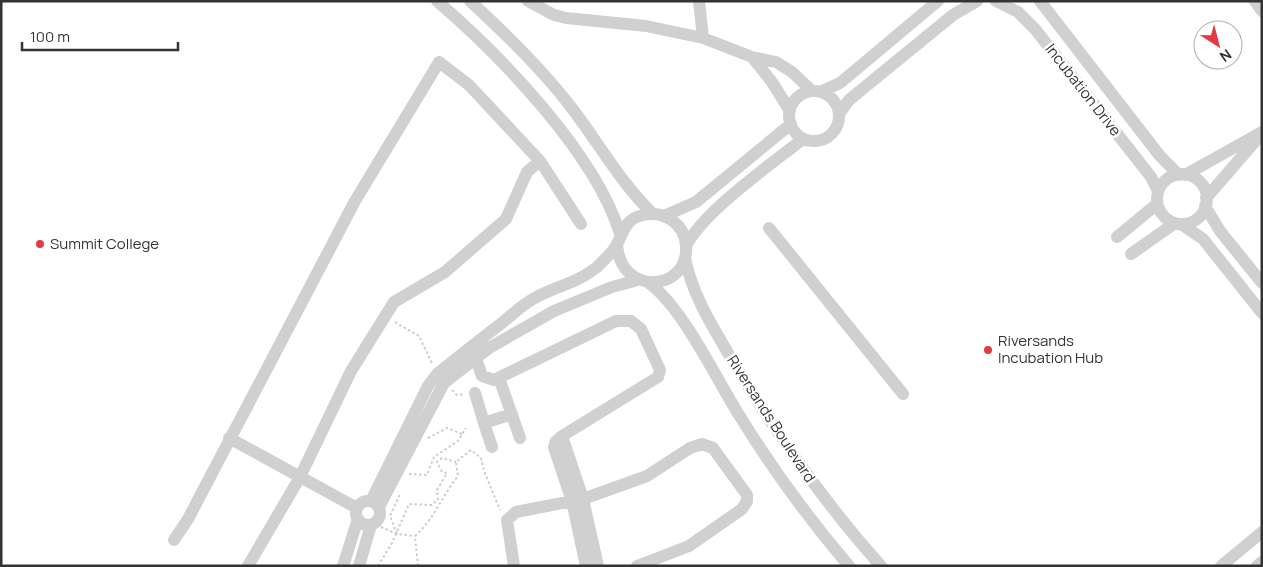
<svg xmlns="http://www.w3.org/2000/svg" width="1263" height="567" font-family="Manrope,sans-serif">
<rect width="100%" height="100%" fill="#fff"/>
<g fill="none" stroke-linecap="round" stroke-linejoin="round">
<path stroke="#cdcdcd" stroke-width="2" stroke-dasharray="2.5 2.5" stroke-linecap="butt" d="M395,322L419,336L432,363
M452,390L457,395L465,394
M428,438L447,428L462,434
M409,474L427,475L434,457L458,441L466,428
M381,527L397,534L415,536
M397,534L390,516L400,494
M378,566L392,543L409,504L432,505L438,499L437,490L447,473L442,472L437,462L442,458L456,462
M418,566L415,536C435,518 442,496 458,476L456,462L471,450L481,458L484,471L500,510"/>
<path stroke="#d0d0d0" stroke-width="12" d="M437,1C500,55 596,154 620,234
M470,1C506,34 541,68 571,107C598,142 620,182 652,213
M528,1L554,15L566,18L646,26L703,38L752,57L776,62L792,72L812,91
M699,1L703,38
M996,1L1018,12L1035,29L1151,177L1158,191
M1040,1L1160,156L1179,175
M1255,1L1262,11
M752,57L772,82L790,111
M789 116a25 25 0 1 1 50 0a25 25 0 1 1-50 0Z
M820,92L840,83L938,1
M839,114L849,100L953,15L977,1
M540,161L581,224
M1157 199a25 25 0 1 1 50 0a25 25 0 1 1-50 0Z
M1185,175L1262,132
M1206,198L1258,138
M1205,206L1220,231L1262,283
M664,216L696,202L791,124
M1181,224L1203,239L1262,313
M769,228L903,394
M1117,237L1157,204
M686,246C704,211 770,165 803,139
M1131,254L1175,223
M685,258C693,298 715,330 735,365C778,436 825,504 881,566
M649,283C684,309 716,379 741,418C773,470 809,519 849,566
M470,348L476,358L482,376L494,380L616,321H631L641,329L660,370L658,377L562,436L556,441L554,447L572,501L586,566
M499,378L520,438
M475,393L484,423
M562,436L583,499L598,566
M229,438L357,508
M492,447L484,423L512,414
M356 513a12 12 0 1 1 24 0a12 12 0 1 1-24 0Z
M371,501L428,386L437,374C459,356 481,339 503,322C512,315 522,305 533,299C553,287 578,283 597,267C603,261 614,251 617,244C625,230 625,219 643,215C664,210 685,224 686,246C689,292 620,297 617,244
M379,507L444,383L489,348L554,311L612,287L638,280
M174,540L188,519L355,201L439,62L469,85L540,161L527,172L506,219L445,272L394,302L351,371L300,477L248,566
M343,566L358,519
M359,566L371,525
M514,566L507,520L516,512L583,499L647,476L690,448L702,444L713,448L747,495V501L742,509L689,546L637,566
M1221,566L1262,532
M1257,566L1262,562"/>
</g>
<g fill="#e63946" stroke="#fff" stroke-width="2">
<circle cx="40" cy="244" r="5"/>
<circle cx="988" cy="350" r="5"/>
</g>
<g text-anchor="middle" stroke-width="5" stroke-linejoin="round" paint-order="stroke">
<g font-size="15" fill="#333" stroke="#fff">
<text transform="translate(1083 90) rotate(52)" y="5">Incubation Drive</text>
<text transform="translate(771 419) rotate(57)" y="5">Riversands Boulevard</text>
</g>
<g font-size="15" fill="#333" stroke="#fff" text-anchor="start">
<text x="50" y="249">Summit College</text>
<text x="998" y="346">Riversands<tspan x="998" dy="17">Incubation Hub</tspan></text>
</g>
</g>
<rect width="1263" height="567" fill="none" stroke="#333333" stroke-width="5"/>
<g transform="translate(1218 45) rotate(144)"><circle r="24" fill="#ffffff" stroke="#adadad"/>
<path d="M0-4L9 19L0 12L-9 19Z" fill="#e63946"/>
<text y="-8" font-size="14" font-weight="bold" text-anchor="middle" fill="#333333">N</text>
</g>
<path d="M22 42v8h156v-8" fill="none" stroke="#333333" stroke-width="2.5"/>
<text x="30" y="42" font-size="15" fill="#333333" stroke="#ffffff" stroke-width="4" paint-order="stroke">100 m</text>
</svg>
